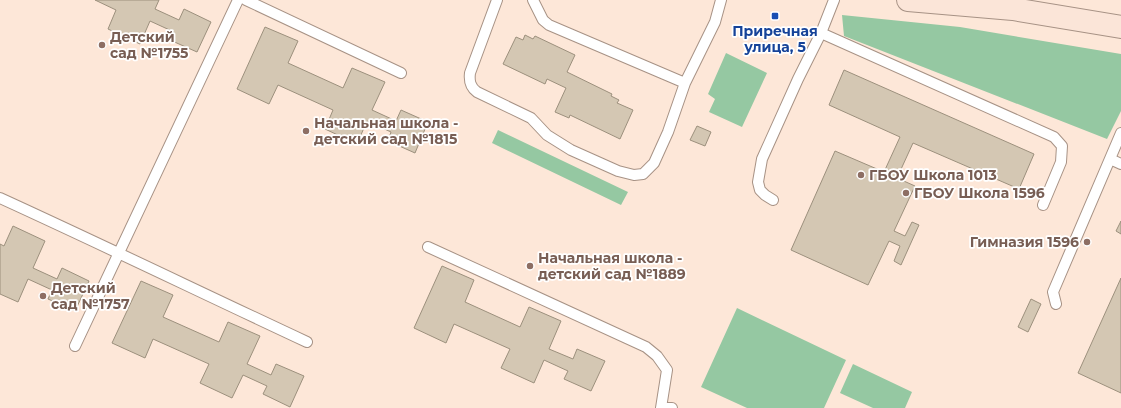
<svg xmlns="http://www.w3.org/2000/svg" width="1121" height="408" font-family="Montserrat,sans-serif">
<rect width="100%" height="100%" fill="#fde7d8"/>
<path fill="#95c8a2" d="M842,15L960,27L1121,54V111L1107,139L844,36Z
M726,53L767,73L742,127L709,112L715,99L708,94Z
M498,130L628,192L621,205L492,143Z
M737,308L846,360L824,408H747L701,387Z
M853,364L912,392L905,408H873L840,393Z"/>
<path fill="#d4c7b3" stroke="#9c907d" d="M95,0H159L155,9L179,20L184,9L211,22L197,52L170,40L174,32L150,21L140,44L108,29L116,10Z
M265,27L298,41L288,63L343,88L352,68L385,82L372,110L396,121L401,110L428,122L415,153L388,141L391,132L367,121L357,144L325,129L333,110L278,85L269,104L237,89Z
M525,35L533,39L535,36L575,55L567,72L612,94L611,96L619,100L617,103L633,110L620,139L570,115L569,118L555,112L566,88L547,79L545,84L503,64L516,37L523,40Z
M844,70L1034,154L1019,189L913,143L897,178L915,186L894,231L905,236L912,222L919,225L901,265L894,261L900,246L889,241L868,285L791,250L835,151L884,172L900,137L829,105Z
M697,126L711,132L705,146L690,140Z
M1121,221V234L1116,231Z
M13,226L45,241L33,268L57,279L62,268L89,281L75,311L48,299L52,290L28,279L18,302L0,294V244L4,246Z
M442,266L474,280L465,302L520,327L529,307L561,321L549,349L573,359L577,349L605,361L591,391L564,379L568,371L544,360L534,383L501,368L510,349L454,324L446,343L414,328Z
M1121,278V393L1078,373Z
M141,281L173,295L163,317L219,342L228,322L260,336L247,364L271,375L276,364L304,376L290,407L263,394L267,386L243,375L232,398L200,383L209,364L153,339L145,358L112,343Z
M1031,299L1041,304L1028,332L1018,327Z"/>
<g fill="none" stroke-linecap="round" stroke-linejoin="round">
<defs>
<path id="lane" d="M246,0L401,73
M497,0L470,73C469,81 470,87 477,92L531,118L547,135L571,150L618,171L634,175L643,174L654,163L668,132L685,83L715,22L721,0
M533,0L543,20L549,25L685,83
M821,33L1054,137L1062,146L1061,162L1043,205
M1110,159L1121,164
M0,198C103,245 204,294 307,342
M773,200L765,195L760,190L758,182L762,159L798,79L821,33L834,0
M428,247L646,347L657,356L667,370L661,408
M1056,304L1053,292L1121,133
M75,346L238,0
M665,408H672"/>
<path id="secondary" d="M908,0L1013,9L1121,27"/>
</defs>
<use href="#lane" stroke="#a79285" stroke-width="12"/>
<use href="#secondary" stroke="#a79285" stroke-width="24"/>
<use href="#lane" stroke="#fff" stroke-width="10"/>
<use href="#secondary" stroke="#fbe5d8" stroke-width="22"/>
</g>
<rect fill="#1a4fb4" stroke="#fff" stroke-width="1.5" x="771" y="12" width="8" height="8" rx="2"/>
<g fill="#8d6e63" stroke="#fff" stroke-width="1.5">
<circle cx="102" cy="45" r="4"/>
<circle cx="306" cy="131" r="4"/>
<circle cx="861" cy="175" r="4"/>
<circle cx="906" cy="193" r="4"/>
<circle cx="1087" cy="242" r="4"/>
<circle cx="530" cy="266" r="4"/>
<circle cx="43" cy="296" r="4"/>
</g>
<g text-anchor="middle" stroke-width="3.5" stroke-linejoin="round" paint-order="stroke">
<g font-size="14" font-weight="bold" fill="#164399" stroke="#fff">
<text x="775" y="36">Приречная<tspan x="775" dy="16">улица, 5</tspan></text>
</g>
<g font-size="14" font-weight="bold" fill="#785e54" stroke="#fff" text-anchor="start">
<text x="110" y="42">Детский<tspan x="110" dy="16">сад №1755</tspan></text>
<text x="314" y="128">Начальная школа -<tspan x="314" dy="16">детский сад №1815</tspan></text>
<text x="869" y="180">ГБОУ Школа 1013</text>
<text x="914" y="198">ГБОУ Школа 1596</text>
<text x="1079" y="247" text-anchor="end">Гимназия 1596</text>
<text x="538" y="263">Начальная школа -<tspan x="538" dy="16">детский сад №1889</tspan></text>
<text x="51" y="293">Детский<tspan x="51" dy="16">сад №1757</tspan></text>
</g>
</g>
</svg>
